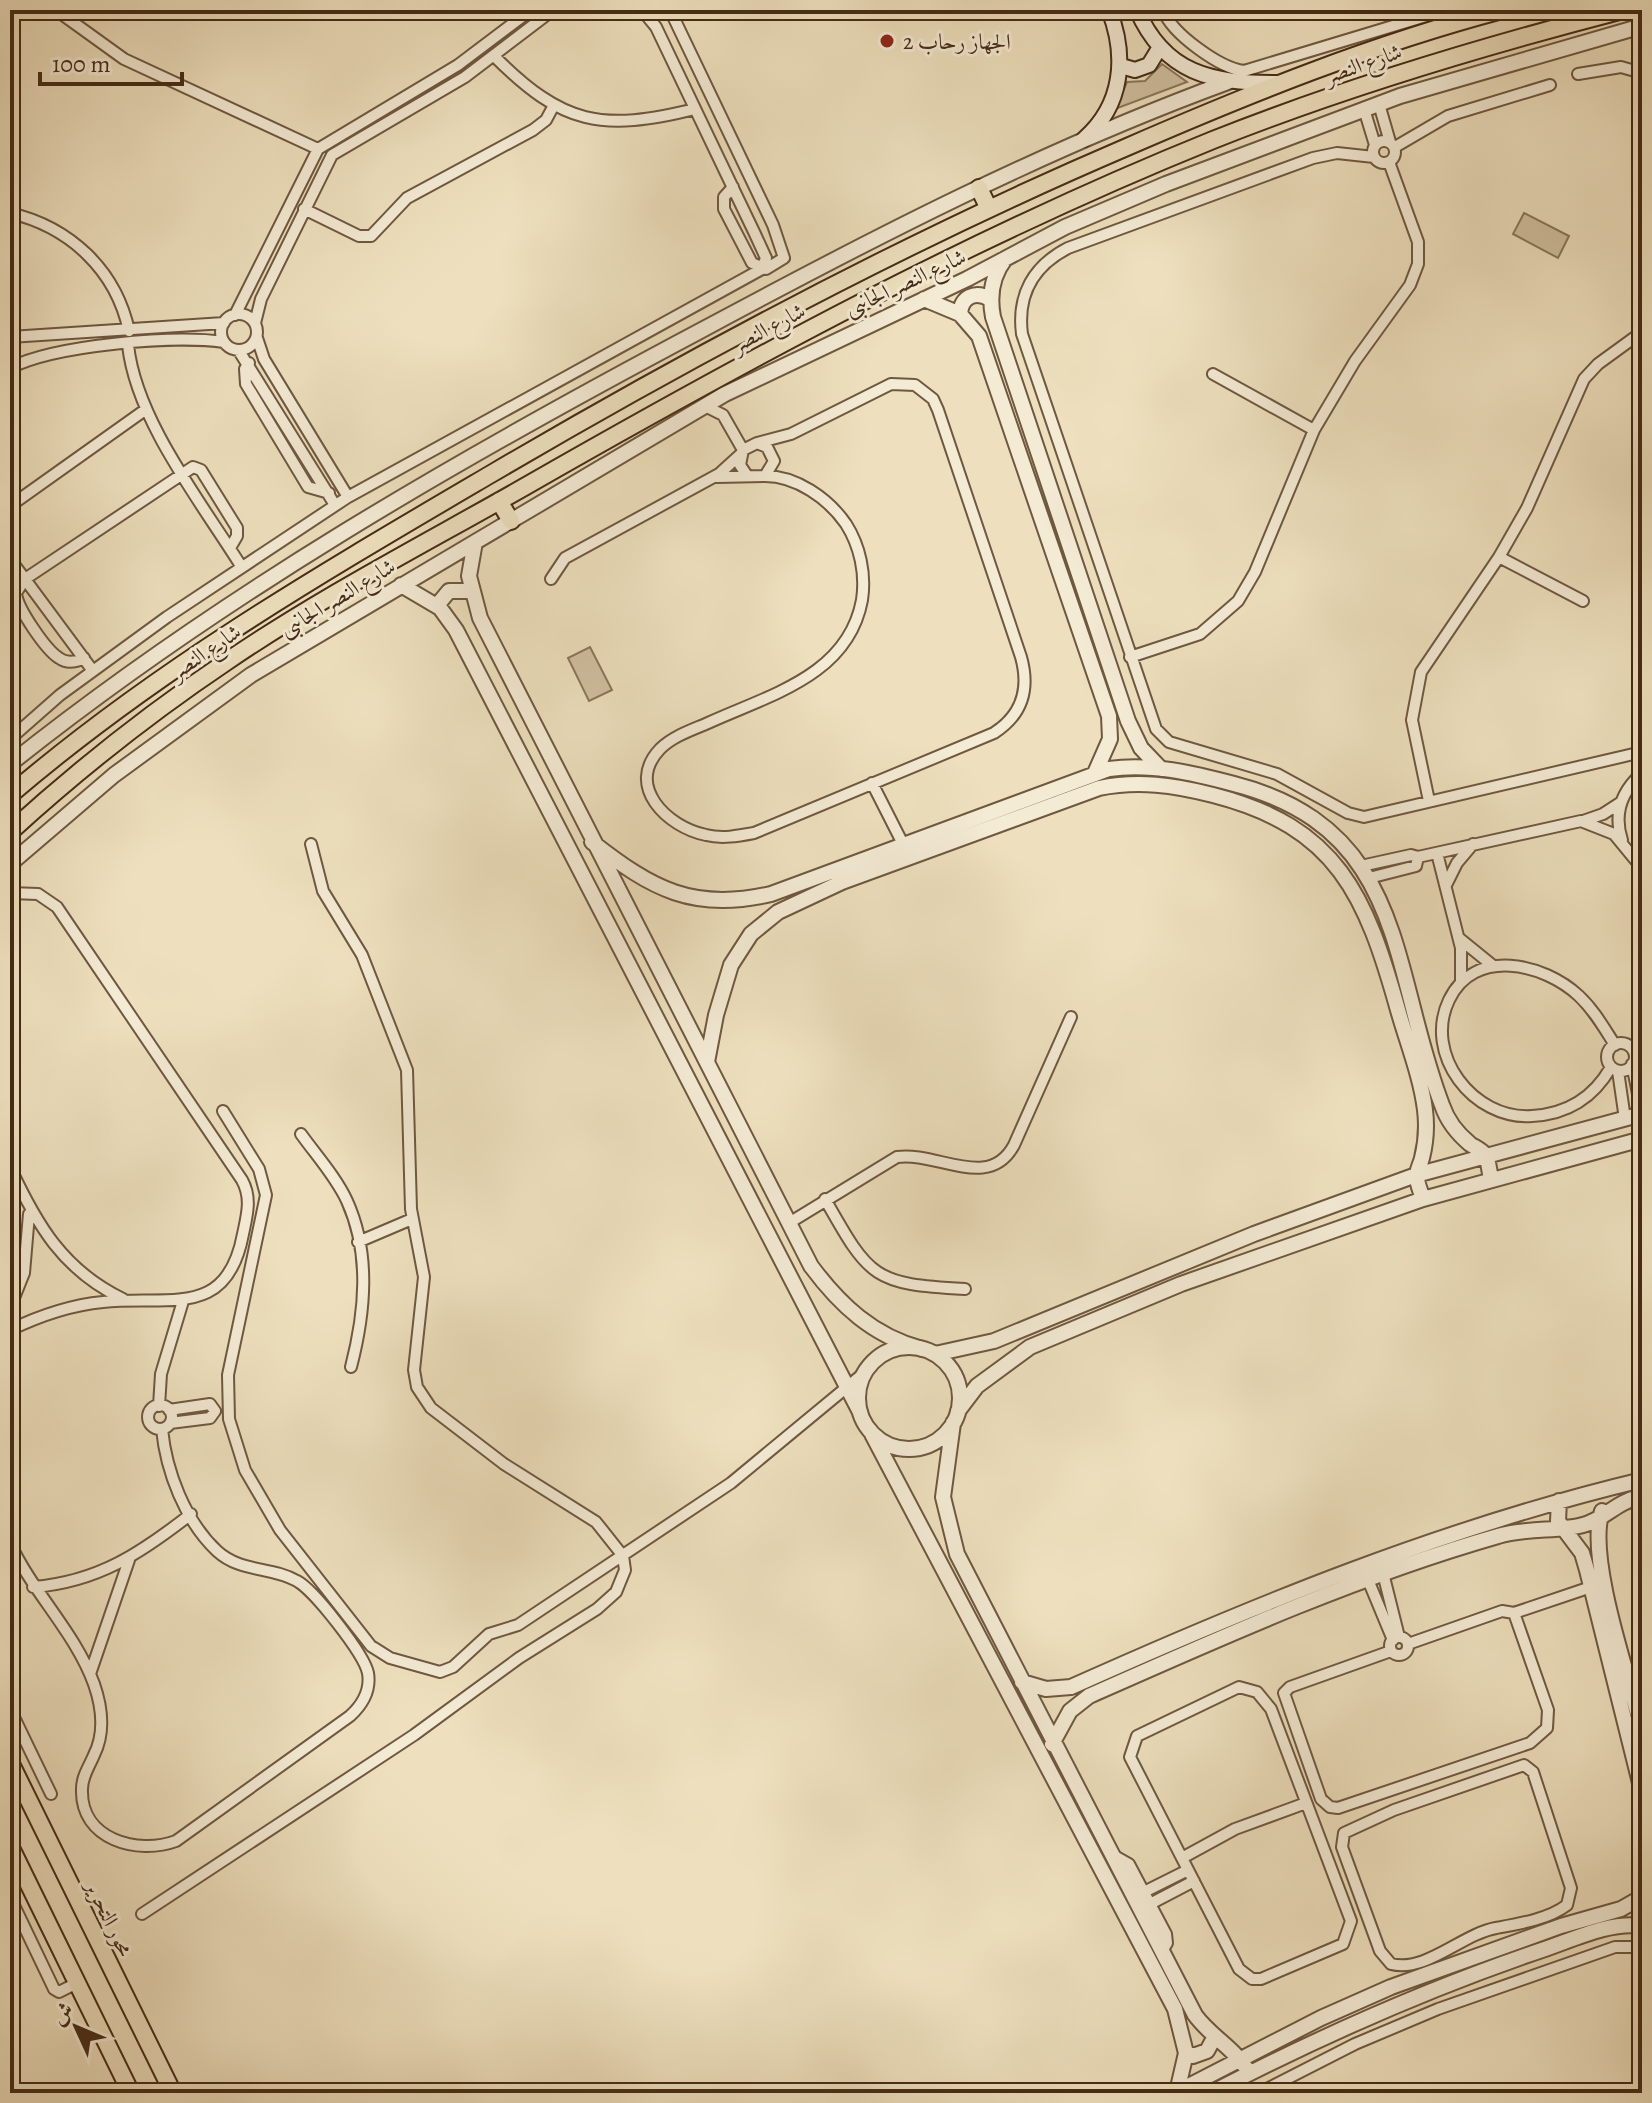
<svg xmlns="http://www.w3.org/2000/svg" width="1652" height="2103" font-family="Alegreya,Amiri,serif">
<rect width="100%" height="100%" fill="#eee0be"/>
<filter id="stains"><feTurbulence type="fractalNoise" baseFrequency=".0025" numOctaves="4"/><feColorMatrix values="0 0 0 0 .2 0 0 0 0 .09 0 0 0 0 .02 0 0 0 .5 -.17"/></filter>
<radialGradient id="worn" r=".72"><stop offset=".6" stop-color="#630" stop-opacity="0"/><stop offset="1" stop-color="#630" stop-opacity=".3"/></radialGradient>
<path fill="#d1c1a1" stroke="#8b765c" stroke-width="2" d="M1162,64L1187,82L1115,109L1127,82L1145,81Z
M1524,213L1569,236L1558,258L1513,234Z
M590,647L612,690L589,701L568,658Z"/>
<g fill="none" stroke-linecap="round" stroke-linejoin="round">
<defs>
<path id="minor" d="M56,10L124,59L318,149
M670,10L773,225L784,258L766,269L752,263L724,209V197L733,187
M1163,10C1172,34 1220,68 1244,71L1446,10
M494,56C563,125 601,132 695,109
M1578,74L1621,67L1642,73
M1379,104L1390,142
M1364,109L1375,145
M1373 152a11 11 0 1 1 22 0a11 11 0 1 1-22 0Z
M1395,147L1448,116L1550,85
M1374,157L1337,153L1313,158L1068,248C1033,266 1017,295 1022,334L1156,729L1169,742L1277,774L1348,813L1364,817L1642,752
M304,209L359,236H371L407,198L533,130L546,120L554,105
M10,213C70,227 116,270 129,331
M221 332a18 18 0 1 1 36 0a18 18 0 1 1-36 0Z
M235,315L318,149L458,65L531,10
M255,323L261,299L332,155L465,77L553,10
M10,337L224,323
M257,338L264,359L348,497
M128,345C136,420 201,502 241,566
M239,351L335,505
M249,363L245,369L246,384L308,487L329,493
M10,368C55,345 173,335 224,342
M1213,374L1314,430
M705,406L723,415L743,450
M757,443L791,434L891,384L915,385L933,399L938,410L1021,657C1030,689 1022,715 994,733L754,833C738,836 722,839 706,835C667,827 625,786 660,749C673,736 692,730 708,723C769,695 848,676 862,600C866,574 860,546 846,524C828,498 796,476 765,476
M717,477L765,476L774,461L767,447L757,443L743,450L740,465L746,474
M10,506L145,410
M1499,557L1583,601
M10,559L93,671
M551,579L565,558L719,474L741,454
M1130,657L1200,634L1238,601L1255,572L1314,430L1355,361L1410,285L1418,264V242L1389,162
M84,658C76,662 67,664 59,658C46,650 17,608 16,593L25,579L193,467L201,470L237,528V536L230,548
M10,739L60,695L167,617L348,497L762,269L766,258L755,234L656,27L642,10
M872,783L903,844
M1429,801L1412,720L1421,672L1499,557L1527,508L1584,379L1598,364L1642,332
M1583,821L1603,814L1620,803
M1622,840C1613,813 1622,791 1642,773
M1437,853L1461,948V981
M1418,857L1581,821L1614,834L1642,868
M1361,866L1411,855L1418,857L1416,866L1369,878
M1446,885L1457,863L1473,844
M10,893L38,894L57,907L242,1180C252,1198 247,1215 243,1234C227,1320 169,1295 103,1302C71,1305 39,1316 10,1330
M1460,939L1492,965
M1607 1057a14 14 0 1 1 28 0a14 14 0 1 1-28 0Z
M1632,1064L1642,1114
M1611,1067C1594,1097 1568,1114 1532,1116C1473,1120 1423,1054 1449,1000C1474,947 1544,963 1579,996C1594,1010 1604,1028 1615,1045
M1618,1071L1625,1119
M223,1111L259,1169L266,1195L228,1375L229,1419L245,1470L280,1530L371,1646L390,1658L440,1672L453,1667L489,1634L518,1625L731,1483L864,1373
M301,1134C316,1155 336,1177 347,1201C371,1254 365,1313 351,1367
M10,1167C37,1225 63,1270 123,1299
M825,1199C870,1279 874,1284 965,1289
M789,1223L897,1157C937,1151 989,1192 1014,1145L1071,1017
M358,1242L412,1219
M10,1308L24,1273L29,1214
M148 1417a12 12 0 1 1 24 0a12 12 0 1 1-24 0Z
M159,1406L161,1374L183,1301
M169,1410L210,1404L215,1411L210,1418L170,1423
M10,1543C33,1593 75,1632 94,1684C102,1707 105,1733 94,1755C89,1767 82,1776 82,1789C80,1840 138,1855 176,1841L350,1716C362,1705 371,1691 368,1673C364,1654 314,1590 297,1581C271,1566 241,1573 217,1551C185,1521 166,1471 162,1429
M1382,1569L1399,1637
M1366,1575L1393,1640
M33,1587C98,1582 141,1553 191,1514
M1514,1613L1591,1587
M1390 1646a9 9 0 1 1 18 0a9 9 0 1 1-18 0Z
M1391,1651L1290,1687L1284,1693L1321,1799L1330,1807L1338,1808L1530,1743L1547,1728L1548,1710L1514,1613L1502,1611L1408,1644
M90,1674L129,1560
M1239,1687L1257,1692L1271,1709L1351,1921L1343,1944L1261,1979H1252L1239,1969L1130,1757L1137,1736Z
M10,1709L51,1794
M1524,1765L1533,1772L1571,1888L1567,1905C1549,1919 1518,1924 1496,1928C1462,1934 1426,1973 1391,1964L1380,1951L1342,1847L1344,1833L1394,1810Z
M1113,1855L1129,1864L1166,1934L1167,1943L1162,1951
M1182,1858L1235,1829L1306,1803
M1144,1892L1188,1870
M10,1897L54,1989L59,1992L77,1983
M1150,1904L1194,1881
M142,1914L414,1735L519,1658L597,1609L616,1592L625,1570L623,1556L596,1522L504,1464L431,1408L417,1387L414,1370L424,1277L411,1209L407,1070L362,955L323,891L311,844
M1259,2093L1355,2044L1438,2009L1615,1947H1642"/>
<path id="tertiary" d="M1005,259C991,277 989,296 993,317L1128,721L1141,748L1161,769
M924,299L960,314L979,336L1109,716L1110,739L1095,773
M960,314C961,297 975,290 990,299
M475,542L469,576L480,618L811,1266C840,1305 873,1336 922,1349
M401,585L440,608L456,630L860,1412
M440,608L439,603L449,591H471
M10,764C223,594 459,459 700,331C871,239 1045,149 1228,82
M592,842C652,889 693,912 771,894L1109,769C1151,763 1193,773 1234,784C1408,829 1390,970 1442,1105C1447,1120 1458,1134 1470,1144C1474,1147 1482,1150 1485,1155C1489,1160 1489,1172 1491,1178
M10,864L114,775L251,675L725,394L967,279L1065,227L1166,184L1400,96L1642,26
M707,1062L716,1015L731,965L751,934L778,912L842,882L1099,788C1138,780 1174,785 1213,795C1338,827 1366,896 1398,1010C1407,1042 1421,1077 1425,1110C1427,1126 1426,1142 1422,1158C1421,1163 1417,1170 1417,1175C1416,1182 1421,1192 1423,1199
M858 1398a51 51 0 1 1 102 0a51 51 0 1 1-102 0Z
M935,1354L994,1341L1254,1234L1416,1175L1642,1114
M958,1411L977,1386L1030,1347L1181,1284L1423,1199L1642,1139
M953,1423L943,1497L957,1554L1195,2015C1211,2037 1237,2050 1249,2073
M872,1434L1175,2009L1186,2053L1177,2092
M1559,1501L1558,1521L1582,1553L1587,1570L1642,1791
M1602,1511C1586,1557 1629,1678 1642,1729
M1022,1682L1046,1689L1071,1687C1256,1604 1445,1527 1642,1480
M1052,1744L1070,1711L1089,1696C1222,1637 1358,1576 1498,1536C1527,1527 1559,1532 1583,1525C1606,1519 1613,1503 1642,1496
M1186,2053L1193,2056L1207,2051L1214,2038
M1175,2093L1321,2018L1391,1987L1561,1926L1621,1909L1642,1897
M1211,2093C1319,2037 1427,1989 1542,1950C1572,1940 1610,1921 1642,1926"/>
<path id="secondary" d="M1137,10C1165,74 1212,83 1276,83
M1121,66L1135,70L1149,65L1160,47
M1084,139C1123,105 1127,56 1109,10"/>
<path id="primary" d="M979,188L989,209
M499,501L511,521
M10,795C158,668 324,572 491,474C697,353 907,241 1127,147C1249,94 1373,44 1502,10
M10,832C78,770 150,713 226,662C321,597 426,543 526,486C748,359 975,236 1213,140C1346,87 1484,46 1623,10
M10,1762L173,2093
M10,1846L131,2093"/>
</defs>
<use href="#minor" stroke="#6f5840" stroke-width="14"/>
<use href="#tertiary" stroke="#6f5840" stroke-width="18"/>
<use href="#secondary" stroke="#452a16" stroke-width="18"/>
<use href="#primary" stroke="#452a16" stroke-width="20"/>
<use href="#minor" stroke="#f4ebd5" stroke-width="10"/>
<use href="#tertiary" stroke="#f4ebd5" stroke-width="14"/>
<use href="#secondary" stroke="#f4ebd5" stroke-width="14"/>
<use href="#primary" stroke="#eee0be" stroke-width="16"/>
</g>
<circle fill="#8f2418" stroke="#f4ebd5" stroke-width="3" cx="887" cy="41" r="8"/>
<g text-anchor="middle" stroke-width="6" stroke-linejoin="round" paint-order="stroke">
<g font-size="22" fill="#452a16" stroke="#f4ebd5" text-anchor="start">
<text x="903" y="49">الجهاز رحاب 2</text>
</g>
<g font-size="22" fill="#452a16" stroke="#f4ebd5">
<text transform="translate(1363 63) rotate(-19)" y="8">شارع النصر</text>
<text transform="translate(905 282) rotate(-25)" y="8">شارع النصر الجانبى</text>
<text transform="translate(768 327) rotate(-28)" y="8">شارع النصر</text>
<text transform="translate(337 597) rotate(-31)" y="8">شارع النصر الجانبى</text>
<text transform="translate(205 651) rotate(-34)" y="8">شارع النصر</text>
<text transform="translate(110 1918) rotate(64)" y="8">محور التحرير</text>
</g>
</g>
<rect width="1652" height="2103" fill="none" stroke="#eee0be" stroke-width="40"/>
<rect x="12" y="12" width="1628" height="2079" fill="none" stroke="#452a16" stroke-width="4"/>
<rect x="20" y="20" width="1612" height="2063" fill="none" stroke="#452a16" stroke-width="2"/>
<g transform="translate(76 2027) rotate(314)" stroke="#f4ebd5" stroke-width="6" paint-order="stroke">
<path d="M0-6L14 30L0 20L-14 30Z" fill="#452a16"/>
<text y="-12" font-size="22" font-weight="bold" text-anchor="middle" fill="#452a16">ش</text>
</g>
<path d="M40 72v12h142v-12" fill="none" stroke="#452a16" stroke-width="4"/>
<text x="52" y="72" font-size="24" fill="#452a16" stroke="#f4ebd5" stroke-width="6" paint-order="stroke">100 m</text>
<rect width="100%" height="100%" filter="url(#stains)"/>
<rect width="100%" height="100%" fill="url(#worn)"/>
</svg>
